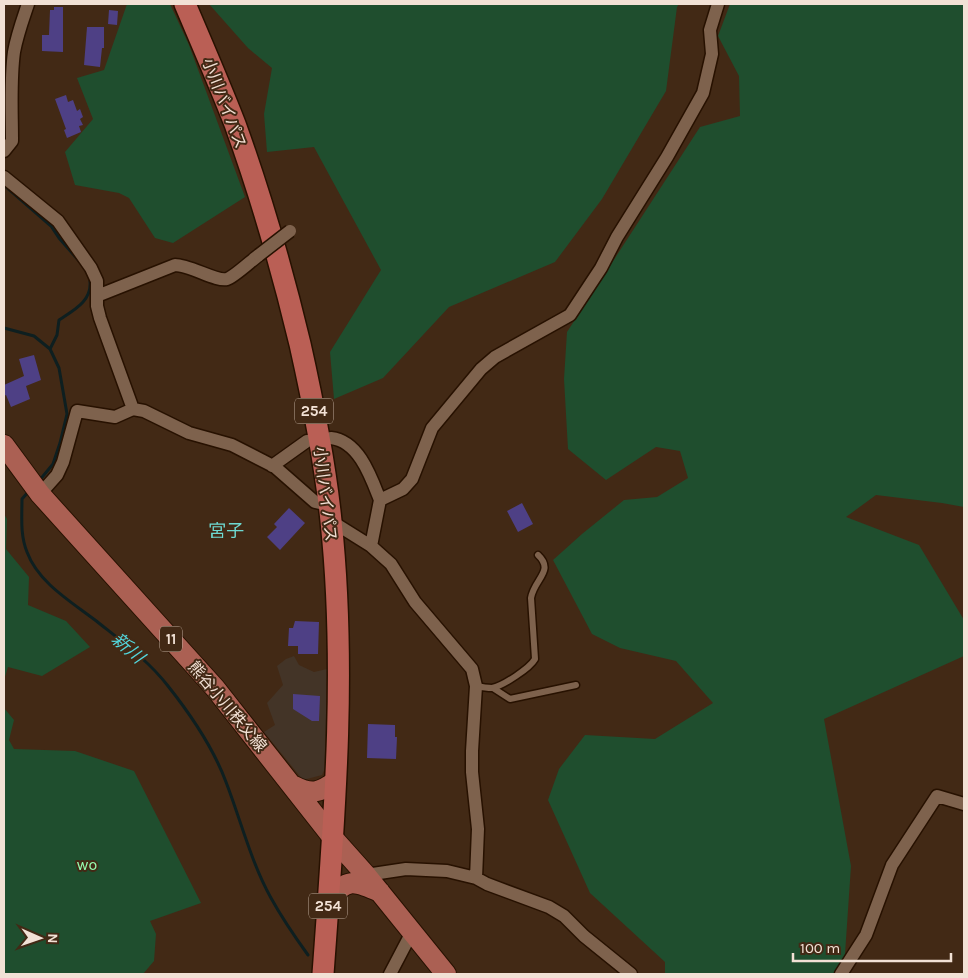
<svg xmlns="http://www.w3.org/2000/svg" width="968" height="978" font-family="Karla,'Noto Sans JP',sans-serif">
<rect width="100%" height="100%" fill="#422915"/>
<path fill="#433427" d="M294,656L299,665L314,672L327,669L325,768L322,775L303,780L264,732L275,725L267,703L283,685L277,666L286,659Z"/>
<path fill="#1f4e2e" d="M127,4H170L189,45L245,197L173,243L155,238L129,198L119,193L75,185L65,152L93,119L77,78L104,70Z
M209,4H679L677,7L666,91L602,199L555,262L449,307L383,378L334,399L330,352L381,270L314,147L267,152L264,114L272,68L248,48Z
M730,4H964V507L942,503L876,495L846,517L919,545L964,620V656L824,719L851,866L845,954L837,974H665V962L590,893L548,800L559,769L585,735L655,739L713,703L676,661L620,648L592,634L553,560L582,534L624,500L657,497L688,478L680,451L656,447L606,480L568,449L564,379L567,332L700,127L740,116L739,76L718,36Z
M4,514L7,519L6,549L29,577L28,605L66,621L90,647L42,676L8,667L4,680Z
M4,708L14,720L9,740L14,749L75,751L134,771L201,903L150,921L156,934L154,961L143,974H4Z"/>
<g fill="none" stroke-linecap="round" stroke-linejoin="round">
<path stroke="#0e1f20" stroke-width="3" d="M4,185L51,226L59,238L80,262
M4,328L34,336L50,349L59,368L67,414L60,443L53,464L39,481
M50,349L57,335L59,320C74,310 92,301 90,281
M29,491L22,499C22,517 20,535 27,552C38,582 70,601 95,620C120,640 148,660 168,686C191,715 213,747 226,782C241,821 251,862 271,898C282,918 295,937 308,955"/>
</g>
<path fill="#4e4085" d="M54,7H63V52L42,51V35H49L50,10H54Z
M109,10L118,11L117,25L108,24Z
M87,27H104V48H102L100,67L84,65Z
M66,95L68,102L73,100L77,111L80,109L83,117L80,119L83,125L79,126L81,132L67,138L64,130L66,129L55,99Z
M34,355L41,380L26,386L30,399L11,407L6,395L4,396V385L24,376L19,359Z
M522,503L533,524L518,532L507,511Z
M289,508L305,523L280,550L267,537L277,527L274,524Z
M295,621L319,622L318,654H298V646H288L289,628H293Z
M293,694L320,696L319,721H312L293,709Z
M368,724L395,725V737H397L396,759L367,758Z"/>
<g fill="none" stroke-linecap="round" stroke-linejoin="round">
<defs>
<path id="service" d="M476,686C481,687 488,688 492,688C503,686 530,668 535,659L531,598C534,579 555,571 538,555
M493,688L510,699L576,685"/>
<path id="minor" d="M4,151L12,141C12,112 10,81 14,52C17,35 23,19 28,4
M4,177L58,221L91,268L97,281V306L100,318L133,409
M97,296L175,265C190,265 217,282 227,279C234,277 252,260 259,255
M331,438C359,441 371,477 380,500
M272,466L307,441
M40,494L57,475L63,462L77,411L115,417L133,409L144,411L189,433L232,445L275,467L315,502L329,505
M331,521L371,546L391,564L415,602L472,669L476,686L472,751V772L478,829L476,878
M371,546L380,500L403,489L412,479L432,428L481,369L495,357L570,315L601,268L617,237L667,157L703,93L712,54L710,30L718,4
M366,875L406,869L447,871L476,878L487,884L549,907L564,916L584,936L631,974
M390,974L412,932
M841,974L866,935L892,865L937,796L964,804"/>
<path id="primary" d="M4,445L40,494L215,688L333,838L366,875L446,974
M294,786C312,795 319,793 336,781
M328,900C348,878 353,880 380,892"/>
<path id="trunk" d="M185,4C202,44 219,83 235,124C261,196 282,269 300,344C313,402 325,461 331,521C347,672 334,823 323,974"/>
</defs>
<use href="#service" stroke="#271100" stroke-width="9"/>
<use href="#minor" stroke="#271100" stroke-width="15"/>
<use href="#primary" stroke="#271100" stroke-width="22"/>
<use href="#trunk" stroke="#271100" stroke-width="24"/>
<use href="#service" stroke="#7e624d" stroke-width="6"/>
<use href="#minor" stroke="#7e624d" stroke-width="12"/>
<use href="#primary" stroke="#ab6053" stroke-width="20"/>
<use href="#trunk" stroke="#ba5f55" stroke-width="21"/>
<defs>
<path id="minor-bridge" d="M259,255L290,231"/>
</defs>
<use href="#minor-bridge" stroke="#271100" stroke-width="15" stroke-linecap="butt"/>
<use href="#minor-bridge" stroke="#7e624d" stroke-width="12"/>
</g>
<g text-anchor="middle" stroke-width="4" stroke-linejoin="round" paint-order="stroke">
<g fill="#422915" stroke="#bdaa9b" stroke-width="1">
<rect x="295" y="398.5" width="38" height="25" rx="4"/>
<rect x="160" y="626.5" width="22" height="25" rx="4"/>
<rect x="309" y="893.5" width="38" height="25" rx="4"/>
</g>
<g font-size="15" font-weight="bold" fill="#f2e1d5">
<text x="314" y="416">254</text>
<text x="171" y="644">11</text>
<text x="328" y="911">254</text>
</g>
<g font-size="16" fill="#f2e1d5" stroke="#422915">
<text transform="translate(225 103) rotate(69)" y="6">小川バイパス</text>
<text transform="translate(326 494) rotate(83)" y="6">小川バイパス</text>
<text transform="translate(228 706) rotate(50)" y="6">熊谷小川秩父線</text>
</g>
<g font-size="16" fill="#95fcb0" stroke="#422915">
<text x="87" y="870">wo</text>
</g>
<g font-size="18" fill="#6ed9d1" stroke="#422915">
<text x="226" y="537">宮子</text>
</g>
<g font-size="18" font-style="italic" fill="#53d6dc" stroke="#422915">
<text transform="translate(128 648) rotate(41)" y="6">新川</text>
</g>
</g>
<rect width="968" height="978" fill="none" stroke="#f2e1d5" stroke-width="10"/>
<g transform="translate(40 938) rotate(92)" stroke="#422915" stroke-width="4" paint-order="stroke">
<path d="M0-4L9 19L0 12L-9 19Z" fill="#f2e1d5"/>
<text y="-8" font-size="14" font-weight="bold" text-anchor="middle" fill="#f2e1d5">N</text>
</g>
<path d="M793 953v8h158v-8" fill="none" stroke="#f2e1d5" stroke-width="2.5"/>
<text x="800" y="953" font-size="15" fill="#f2e1d5" stroke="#422915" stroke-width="4" paint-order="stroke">100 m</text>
</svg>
